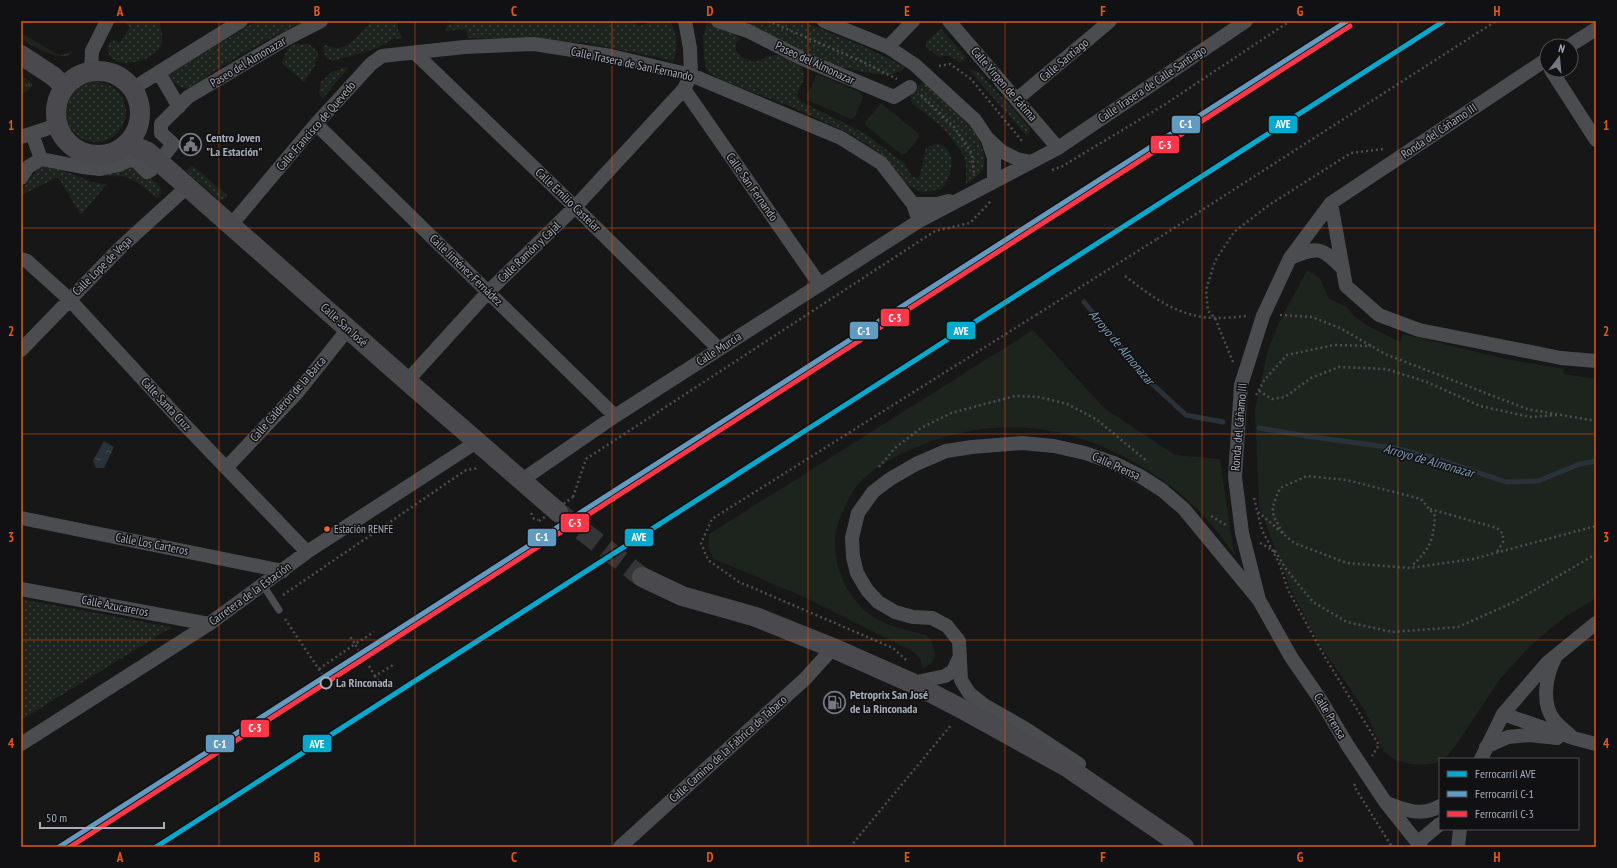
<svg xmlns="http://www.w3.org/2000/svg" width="1617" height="868" font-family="'PT Sans Narrow',sans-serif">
<defs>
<pattern id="grass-tufts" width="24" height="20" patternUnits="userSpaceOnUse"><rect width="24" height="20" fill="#1d241e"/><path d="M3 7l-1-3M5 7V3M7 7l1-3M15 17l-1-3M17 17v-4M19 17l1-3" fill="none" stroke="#3b413d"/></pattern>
<pattern id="garden-dots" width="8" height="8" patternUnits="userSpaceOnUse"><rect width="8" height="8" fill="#1d241e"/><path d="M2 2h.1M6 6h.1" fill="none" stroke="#3b413d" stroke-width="1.8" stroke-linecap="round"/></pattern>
<pattern id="water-ripples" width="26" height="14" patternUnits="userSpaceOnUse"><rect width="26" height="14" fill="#2a3239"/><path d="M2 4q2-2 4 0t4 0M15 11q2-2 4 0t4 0" fill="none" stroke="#464d54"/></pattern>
</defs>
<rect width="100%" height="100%" fill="#171717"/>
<path fill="url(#grass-tufts)" d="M21,33L55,53L62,55L70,52L73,53C60,63 33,46 21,39Z
M21,75L31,82L32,85L29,90L21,94Z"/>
<path fill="#1d241e" d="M590,21H616C608,29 598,30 590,21Z
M817,74L861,93L863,97L855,117L851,119L807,100V95Z
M881,103L918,133L919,137L906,154L902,155L865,125L866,121Z
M1307,270L1320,278L1329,299L1346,306L1354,316L1366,325L1400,342L1403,334L1506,359L1564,369L1563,374L1596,379V598L1566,616L1530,646L1500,679L1459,741L1449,754L1436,763L1422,765L1410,764L1396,760L1384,752L1364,709L1320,645L1291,590L1259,506L1255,409L1268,350L1279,323Z
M1033,330L1104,408L1175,455L1220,459L1234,554C1222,538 1210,521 1195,507C1179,491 1161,478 1142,467C1075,426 1003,415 929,442C903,452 874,465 856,487C852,491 850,496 848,501C843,510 838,521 836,531C831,562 846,598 872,616C889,627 907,630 926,635C937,647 940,661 923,668L920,658L912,651L804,597L714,559L708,548L709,534Z"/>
<path fill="url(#garden-dots)" d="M126,21H159C162,30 165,43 157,51C148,61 125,67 113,59C109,56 108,52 107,48L109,43L114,40L120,43L130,27L125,23Z
M257,21H306C274,35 244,53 214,71C207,75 200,86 193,88C183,91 172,82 167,75Z
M372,21H397L398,30L403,38L393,39L377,48L333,61L327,59L324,54L323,47L325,45C329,46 331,47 334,48C351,50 361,30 372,21Z
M457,21H485L501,23L509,21H590C598,30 608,29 616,21H633L639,26L646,24L650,21H670C677,33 679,50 672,62L661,58L587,43L510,38H468L466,29L446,31L447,25Z
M743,21H802L867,48L905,67C893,78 879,74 864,72C851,69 838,67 825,62C796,52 771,34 743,21Z
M711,22C722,24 733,30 740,39L736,43V51C741,57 745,60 752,61C760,63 765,56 773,55C783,54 806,63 804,76C803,83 798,89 797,96L800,101L864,133L905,164L912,177L917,178L920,175L926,148L936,144L944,146C957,159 951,176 942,189L923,192L915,189L908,185L881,154L851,134L787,105L721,80L710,73L706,69L704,56L703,36L707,24Z
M941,29L967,58L960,63C954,57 947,54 939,57L926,47V42Z
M309,44L318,52C318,64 310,72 304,82L282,63C289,43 288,44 309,44Z
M346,67L348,68L323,98L319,94L321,82L332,72Z
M968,69L979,72L1030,128L1029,133L1027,136Z
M925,81C944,99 996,140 982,170C980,175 971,181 966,184V163L964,156L959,148L941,126L912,103L911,97L913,91Z
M66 112a30 30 0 1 1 60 0a30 30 0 1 1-60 0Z
M45,163L92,182L107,184L81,215L58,177L21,195V192C26,185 37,166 45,163Z
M133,163L160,186L161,194L157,198C148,192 138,180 128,178C120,175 107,177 97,175Z
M192,165L228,196C225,199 221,201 217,198L186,171Z
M21,599L172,627L21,720Z"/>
<path fill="url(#water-ripples)" d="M104,441L114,447L104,468H96L93,461Z"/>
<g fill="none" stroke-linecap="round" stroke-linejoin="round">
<path stroke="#2a3239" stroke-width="5" d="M1084,302L1150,382L1186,415L1223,422
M1259,428L1306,436L1394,448L1432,457L1506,482L1538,481L1580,464L1596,461"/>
<path stroke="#343537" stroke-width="20" stroke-dasharray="20 10" stroke-linecap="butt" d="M558,512L642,577"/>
<path stroke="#4d4e52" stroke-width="2.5" stroke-dasharray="2 3" stroke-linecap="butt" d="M768,21L861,61L897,79
M939,66L950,64L971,79L1022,141
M921,95L954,127L972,154L974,176
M1052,170L1061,167L1164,105L1290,21
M1157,239L1496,21
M1125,276C1152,297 1180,318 1216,318C1226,318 1237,317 1247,316
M1280,315L1312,317L1340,328L1385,354L1527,409L1590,420H1596
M1233,362L1215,318L1208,311L1206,290L1215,261L1234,232L1269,205L1351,153L1383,149
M1259,391L1272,399L1285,397L1311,378L1339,367L1386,369L1427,382L1480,406L1530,417L1557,415
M1256,395L1265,379L1287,355L1334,345L1371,346
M879,467L895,448L921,428L951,413L1015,396L1039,397L1067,404L1096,419L1148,462
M573,497L586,459L935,231L970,223L991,201
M1254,498L1262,530L1280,565L1288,590L1326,659L1379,745L1372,756
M1430,509L1497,528L1503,534V542L1497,552
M1258,512L1294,543L1347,563L1410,568L1473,559L1596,526
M531,513L534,519L538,520
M1211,516L1226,525
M1283,533C1270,511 1270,512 1280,488L1307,476L1347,480L1421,499L1435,516C1433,542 1430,548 1411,567
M1260,543L1276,552
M1275,551L1286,569L1313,602L1347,622L1392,632L1458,627L1514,602L1596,554
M283,595L466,470L479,468
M285,619L322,674
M359,651L355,644L374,632
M906,660L893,648L739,582L708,560L701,543L712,519L1036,315
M369,666L375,676
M319,669L355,644L349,635
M379,681L375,676L393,665
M1355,784L1354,786L1392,847
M850,847L952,724"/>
<path stroke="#4b4c50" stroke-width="7" d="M263,585L279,610"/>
<path stroke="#4b4c50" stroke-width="14" d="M718,21L748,31L803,59L894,97L910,87
M824,21L888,47L915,65L975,120L987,138L1001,151L1017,159L1031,162
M949,21L1058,148
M1569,46L1596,29
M888,47L913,21
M415,53L575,207L719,349
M1547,59L1331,203L1346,286L1379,315L1419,330L1561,358L1596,361
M1551,70L1596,140
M91,72L92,51L107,21
M162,78L179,107
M132,89L241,21
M684,89L820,285
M1017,99L1110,21
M316,124L615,416
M21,137L58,125
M988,140L994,158V181
M162,158L173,144L161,133V124L188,97L286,39L321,21
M41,159L82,167L100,169L119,165L129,160L136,161L147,172L151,170
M21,178L28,167L41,159L35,142
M913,204H937L949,201
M231,225L316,124L371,64L382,56L464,47L534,44L611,56L691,75L841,138L881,163L913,204L919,221
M1290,258C1318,246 1322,247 1343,269
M21,259L27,261L69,299L184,424L307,552
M21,350L120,248L187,187
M407,381L488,292L575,207L684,89L691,75L690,48L685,21
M226,468L297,393L348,329
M522,480L615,416L919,221L1058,148L1246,21
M21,518L283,571
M21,589L209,624
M1258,596L1242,533L1235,477L1241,385L1263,316L1290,258L1331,203
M1555,658C1546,675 1541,704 1554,720C1558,726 1565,730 1570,735
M912,683L945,676L953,671L960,656
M1503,714L1573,738L1596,744
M21,744L209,624L307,552L478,441
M1486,747L1508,737L1529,735L1557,738
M1481,759L1503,714L1547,663L1596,623
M1079,764L1026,729L984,705L969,693L961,680L959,641L947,626L932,618L913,617L895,612L878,602L867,590L857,573L853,557L852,538L858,513L873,492L890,479L916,464L946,451L972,447L1022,443L1054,446L1085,453L1114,463L1140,476L1162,490L1184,509L1259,600L1291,657L1320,699L1348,746L1386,803L1421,847
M1387,803C1405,810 1422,817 1440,806
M1417,843L1440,824
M620,847L805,679L833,648
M1458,847L1460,829"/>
<path stroke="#4a4a4e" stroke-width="20" d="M21,55L53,76L65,87
M56 113a42 42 0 1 1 84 0a42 42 0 1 1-84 0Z
M127,143L148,152L407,381L558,512
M642,577L682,596L756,617L833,648L912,683L964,710L1067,767L1184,847"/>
<path stroke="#4d4e52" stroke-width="2.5" stroke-dasharray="2 3" stroke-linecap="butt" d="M1036,315L1157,239
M539,521L573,497"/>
<defs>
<path id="rail-1" d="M156,847L1444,21"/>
<path id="rail-2" d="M59,847L1347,21"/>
<path id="rail-3" d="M70,847L1350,26"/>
</defs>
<use href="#rail-1" stroke="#111113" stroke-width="8"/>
<use href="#rail-2" stroke="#111113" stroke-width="8"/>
<use href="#rail-3" stroke="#111113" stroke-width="8"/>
<use href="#rail-1" stroke="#00a9ce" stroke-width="5"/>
<use href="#rail-2" stroke="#619bc1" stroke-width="5"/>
<use href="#rail-3" stroke="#ff3749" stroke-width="5"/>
</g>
<path fill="none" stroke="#e8590c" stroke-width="1" stroke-opacity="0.55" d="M219,21V847M415,21V847M612,21V847M808,21V847M1005,21V847M1202,21V847M1398,21V847M21,228H1596M21,434H1596M21,640H1596"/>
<defs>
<symbol id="civic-ring" viewBox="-11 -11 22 22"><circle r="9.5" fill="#111113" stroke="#757880" stroke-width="1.5"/><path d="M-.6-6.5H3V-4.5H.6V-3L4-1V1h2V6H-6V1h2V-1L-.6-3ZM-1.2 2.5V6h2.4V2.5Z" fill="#757880"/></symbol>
<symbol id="fuel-ring" viewBox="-11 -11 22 22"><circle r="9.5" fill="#111113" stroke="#757880" stroke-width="1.5"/><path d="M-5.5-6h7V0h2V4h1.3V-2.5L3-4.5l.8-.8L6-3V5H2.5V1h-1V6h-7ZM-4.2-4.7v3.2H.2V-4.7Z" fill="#757880"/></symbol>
</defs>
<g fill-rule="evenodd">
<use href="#civic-ring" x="178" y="132" width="25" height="25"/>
<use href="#fuel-ring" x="822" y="690" width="25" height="25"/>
</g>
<circle fill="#f26522" stroke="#111113" stroke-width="1.5" cx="327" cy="529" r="3.5"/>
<circle fill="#111113" stroke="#a8adb8" stroke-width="2" cx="326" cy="683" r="5.5"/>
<g text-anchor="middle" stroke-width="3" stroke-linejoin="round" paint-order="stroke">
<g font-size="11" fill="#a8adb8" stroke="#111113" text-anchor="start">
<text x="334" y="533">Estación RENFE</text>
</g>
<g font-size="12" fill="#a8adb8" stroke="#111113">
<text transform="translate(1064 60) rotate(-40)" y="4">Calle Santiago</text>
<text transform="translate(248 62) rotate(-31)" y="4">Paseo del Almonazar</text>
<text transform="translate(815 63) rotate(25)" y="4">Paseo del Almonazar</text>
<text transform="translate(632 64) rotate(12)" y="4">Calle Trasera de San Fernando</text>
<text transform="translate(1004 84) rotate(49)" y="4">Calle Virgen de Fátima</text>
<text transform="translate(1152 84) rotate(-34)" y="4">Calle Trasera de Calle Santiago</text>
<text transform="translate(316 126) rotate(-49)" y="4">Calle Francisco de Quevedo</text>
<text transform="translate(1439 131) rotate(-34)" y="4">Ronda del Cáñamo III</text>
<text transform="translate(752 187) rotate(55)" y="4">Calle San Fernando</text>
<text transform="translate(568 200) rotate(44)" y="4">Calle Emilio Castelar</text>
<text transform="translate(529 252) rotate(-44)" y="4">Calle Ramón y Cajal</text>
<text transform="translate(102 266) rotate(-45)" y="4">Calle Lope de Vega</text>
<text transform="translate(466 270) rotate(44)" y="4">Calle Jiménez Fernádez</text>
<text transform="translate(344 325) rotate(42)" y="4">Calle San José</text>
<text transform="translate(719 349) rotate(-33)" y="4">Calle Murcia</text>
<text transform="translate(288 399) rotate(-49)" y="4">Calle Calderón de la Barca</text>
<text transform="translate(166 404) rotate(47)" y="4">Calle Santa Cruz</text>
<text transform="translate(1239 427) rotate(-85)" y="4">Ronda del Cáñamo III</text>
<text transform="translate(1116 466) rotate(24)" y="4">Calle Prensa</text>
<text transform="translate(152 544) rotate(11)" y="4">Calle Los Carteros</text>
<text transform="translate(250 594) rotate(-36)" y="4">Carretera de la Estación</text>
<text transform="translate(115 606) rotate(11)" y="4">Calle Azucareros</text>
<text transform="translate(1330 716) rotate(59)" y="4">Calle Prensa</text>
<text transform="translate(728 749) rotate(-42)" y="4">Calle Camino de la Fábrica de Tabaco</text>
</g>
<g font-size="12" font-weight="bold" fill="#a8adb8" stroke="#111113" text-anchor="start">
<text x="206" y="142">Centro Joven<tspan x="206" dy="14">"La Estación"</tspan></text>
<text x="850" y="699">Petroprix San José<tspan x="850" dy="14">de la Rinconada</tspan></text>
</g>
<g font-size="12" font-weight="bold" fill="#a8adb8" stroke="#111113" text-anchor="start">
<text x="336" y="687">La Rinconada</text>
</g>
<g font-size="13" font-style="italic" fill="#7f9bb3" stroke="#111113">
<text transform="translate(1122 347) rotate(50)" y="5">Arroyo de Almonazar</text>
<text transform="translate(1429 460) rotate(16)" y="5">Arroyo de Almonazar</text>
</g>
</g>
<g stroke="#111113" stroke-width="1.5">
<rect x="1171" y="115" width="30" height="19" rx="4" fill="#619bc1"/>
<rect x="1268" y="115" width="30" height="19" rx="4" fill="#00a9ce"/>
<rect x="1150" y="135" width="30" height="19" rx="4" fill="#ff3749"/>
<rect x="880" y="308" width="30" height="19" rx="4" fill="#ff3749"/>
<rect x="849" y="321" width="30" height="19" rx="4" fill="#619bc1"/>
<rect x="946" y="321" width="30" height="19" rx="4" fill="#00a9ce"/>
<rect x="560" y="513" width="30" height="20" rx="4" fill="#ff3749"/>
<rect x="527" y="528" width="30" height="19" rx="4" fill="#619bc1"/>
<rect x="624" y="528" width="30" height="19" rx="4" fill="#00a9ce"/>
<rect x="240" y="719" width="30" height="19" rx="4" fill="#ff3749"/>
<rect x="205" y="734" width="30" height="19" rx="4" fill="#619bc1"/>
<rect x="302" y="734" width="30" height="19" rx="4" fill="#00a9ce"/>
</g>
<g font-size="11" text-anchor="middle" font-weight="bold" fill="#fff">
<text x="1186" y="128">C-1</text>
<text x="1283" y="128">AVE</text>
<text x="1165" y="149">C-3</text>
<text x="895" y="322">C-3</text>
<text x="864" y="335">C-1</text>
<text x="961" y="335">AVE</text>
<text x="575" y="527">C-3</text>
<text x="542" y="541">C-1</text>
<text x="639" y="541">AVE</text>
<text x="255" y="732">C-3</text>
<text x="220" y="748">C-1</text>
<text x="317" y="748">AVE</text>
</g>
<rect width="1617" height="868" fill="none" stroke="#111113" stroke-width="44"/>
<rect x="1439" y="758" width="140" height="72" fill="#111113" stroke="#4d4f55"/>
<rect x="1447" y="771" width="20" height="6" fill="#00a9ce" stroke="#4d4f55"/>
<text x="1475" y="778" font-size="12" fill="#a8adb8">Ferrocarril AVE</text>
<rect x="1447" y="791" width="20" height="6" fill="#619bc1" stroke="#4d4f55"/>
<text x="1475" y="798" font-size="12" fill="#a8adb8">Ferrocarril C-1</text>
<rect x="1447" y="811" width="20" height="6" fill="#ff3749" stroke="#4d4f55"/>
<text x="1475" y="818" font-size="12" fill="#a8adb8">Ferrocarril C-3</text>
<g transform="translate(1559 58) rotate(16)"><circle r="19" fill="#111113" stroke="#4d4f55"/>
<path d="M0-3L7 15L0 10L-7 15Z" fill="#757880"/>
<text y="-6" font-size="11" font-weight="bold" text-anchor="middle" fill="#a8adb8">N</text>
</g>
<path d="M40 822v6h124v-6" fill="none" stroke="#a8adb8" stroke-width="2"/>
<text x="46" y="822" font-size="12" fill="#a8adb8" stroke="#111113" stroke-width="3" paint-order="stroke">50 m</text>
<rect x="22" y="22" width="1573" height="824" fill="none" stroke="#e8590c" stroke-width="1.5"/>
<g font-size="13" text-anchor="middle" font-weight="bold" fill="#e8590c">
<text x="120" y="16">A</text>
<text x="317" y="16">B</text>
<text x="514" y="16">C</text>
<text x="710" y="16">D</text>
<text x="907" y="16">E</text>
<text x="1103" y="16">F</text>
<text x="1300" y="16">G</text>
<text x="1497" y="16">H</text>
<text x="11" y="130">1</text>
<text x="1606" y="130">1</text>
<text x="11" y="336">2</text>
<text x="1606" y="336">2</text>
<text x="11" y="542">3</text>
<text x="1606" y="542">3</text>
<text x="11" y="748">4</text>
<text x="1606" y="748">4</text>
<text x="120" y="862">A</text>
<text x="317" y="862">B</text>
<text x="514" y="862">C</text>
<text x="710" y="862">D</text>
<text x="907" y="862">E</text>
<text x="1103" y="862">F</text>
<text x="1300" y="862">G</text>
<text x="1497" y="862">H</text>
</g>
</svg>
